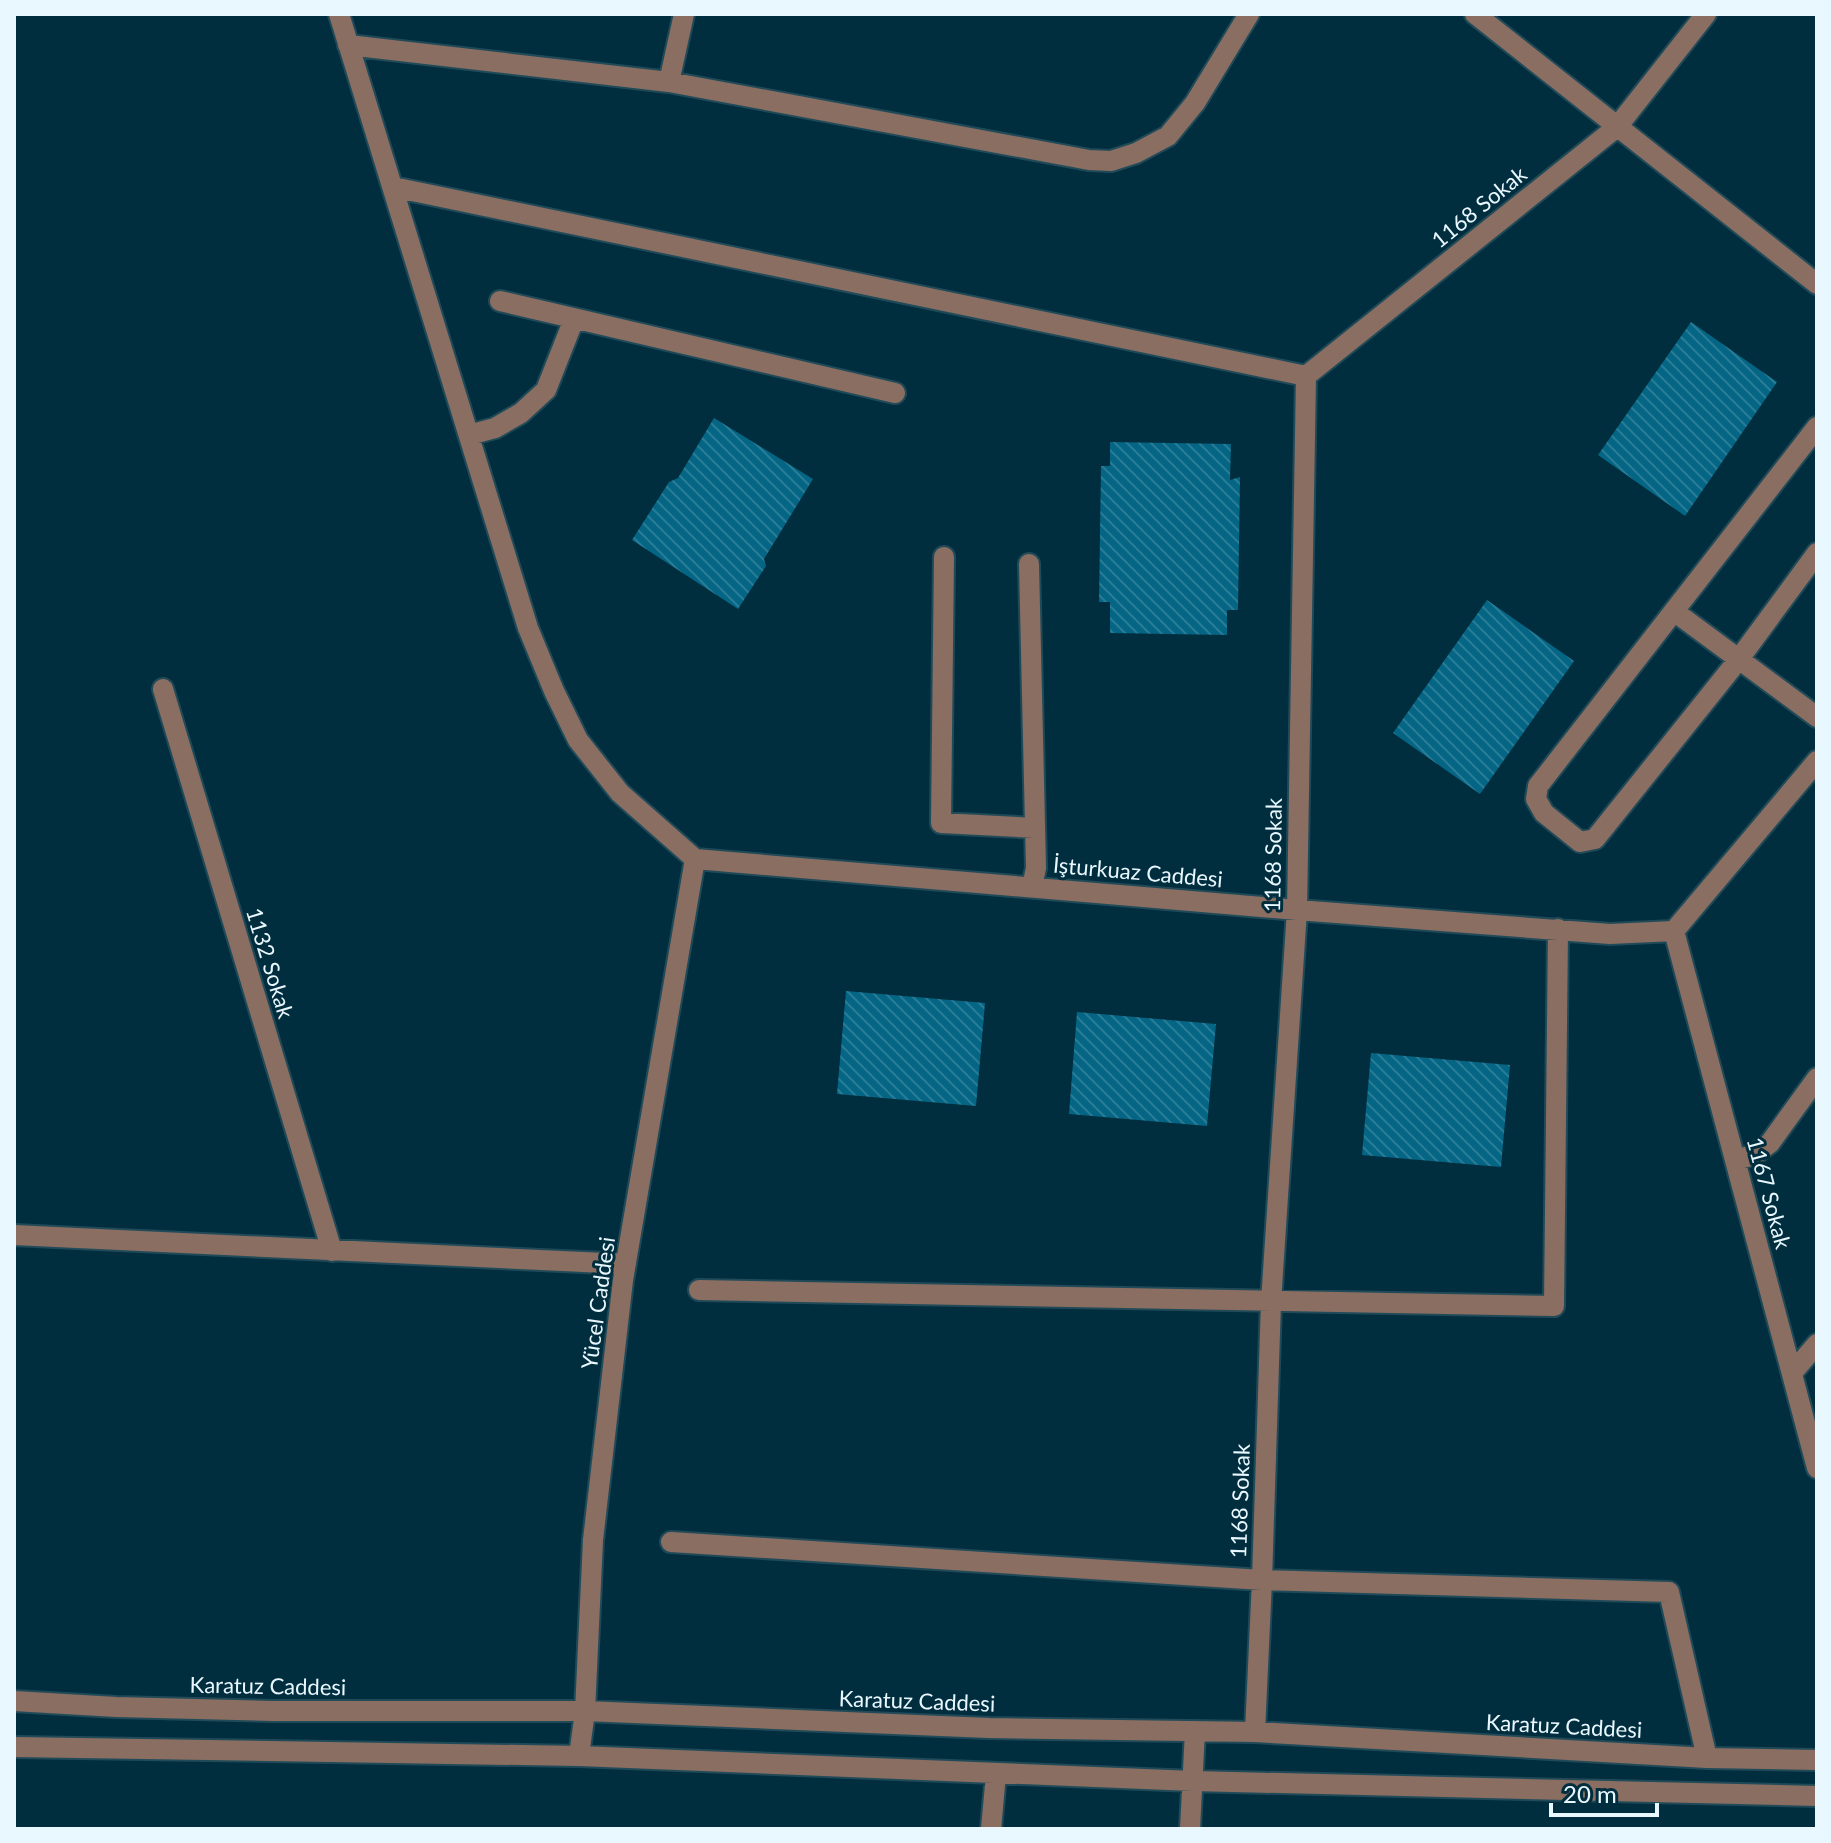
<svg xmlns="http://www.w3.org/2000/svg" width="1831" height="1843" font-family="Lato,sans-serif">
<defs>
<pattern id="building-back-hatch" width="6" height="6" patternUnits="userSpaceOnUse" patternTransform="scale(2)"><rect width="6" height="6" fill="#046584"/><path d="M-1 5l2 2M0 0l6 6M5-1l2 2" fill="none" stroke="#297c96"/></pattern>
</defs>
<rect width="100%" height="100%" fill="#002e3e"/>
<path fill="url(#building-back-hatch)" d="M1691,322L1777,382L1685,516L1598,455Z
M714,418L813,479L764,559L766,566L738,609L632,540L669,482L678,478Z
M1110,442L1231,444L1230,480L1240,477L1238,610H1227V635L1110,633V602H1099L1101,466H1110Z
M1487,600L1574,661L1480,794L1393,733Z
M846,991L985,1003L976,1106L837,1094Z
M1077,1012L1216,1024L1207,1126L1069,1114Z
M1371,1053L1510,1065L1501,1167L1362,1155Z"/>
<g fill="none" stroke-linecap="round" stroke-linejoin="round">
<defs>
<path id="minor" d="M339,14L528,628L554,691L578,740L620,793L695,859
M684,14L669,82L1089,160L1111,161L1136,153L1168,136L1195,103L1249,14
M1475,14L1817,284
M348,45L669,82
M393,187L1306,376
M500,301L895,393
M1817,427L1538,786L1536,799L1544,813L1580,842L1595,839L1739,659L1817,553
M469,435L495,428L521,413L546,390L574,319
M944,557L941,823L1035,828
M1029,564L1036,868L1032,887
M1675,612L1817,717
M163,689L332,1251
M695,859L1297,910L1610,934L1674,931
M1674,931L1817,1468
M1674,931L1817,761
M1735,1160L1754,1155L1770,1143L1817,1078
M14,1235L626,1264
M699,1290L1554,1306L1558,929
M1792,1373L1817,1344
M671,1542L1262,1580L1669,1592L1707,1758
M14,1701L116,1707L273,1711H585L989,1728L1255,1732L1707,1758L1817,1760
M1255,1732L1262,1580L1271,1302L1297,910L1306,376L1617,127L1706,14
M14,1747L579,1756L1193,1781L1817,1796
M579,1756L585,1711L593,1540L623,1280L695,859
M991,1829L996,1774
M1190,1829L1195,1731"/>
</defs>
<use href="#minor" stroke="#214a59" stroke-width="24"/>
<use href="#minor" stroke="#8a6e61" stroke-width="20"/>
</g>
<g text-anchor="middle" stroke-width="6" stroke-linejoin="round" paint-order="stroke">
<g font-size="22" fill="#e9f7fe" stroke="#002e3e">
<text transform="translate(1479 207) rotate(-39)" y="8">1168 Sokak</text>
<text transform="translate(1273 855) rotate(-89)" y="8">1168 Sokak</text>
<text transform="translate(1138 872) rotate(5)" y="8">İşturkuaz Caddesi</text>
<text transform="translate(270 963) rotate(73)" y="8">1132 Sokak</text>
<text transform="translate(1769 1193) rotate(75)" y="8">1167 Sokak</text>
<text transform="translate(598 1303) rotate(-82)" y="8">Yücel Caddesi</text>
<text transform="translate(1240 1501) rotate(-88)" y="8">1168 Sokak</text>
<text transform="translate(268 1686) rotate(1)" y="8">Karatuz Caddesi</text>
<text transform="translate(917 1701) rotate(2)" y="8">Karatuz Caddesi</text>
<text transform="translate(1564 1726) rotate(3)" y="8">Karatuz Caddesi</text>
</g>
</g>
<rect width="1831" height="1843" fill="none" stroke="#e9f7fe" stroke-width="32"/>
<path d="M1551 1803v12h106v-12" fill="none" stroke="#e9f7fe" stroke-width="4"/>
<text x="1563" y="1803" font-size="24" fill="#e9f7fe" stroke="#002e3e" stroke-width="6" paint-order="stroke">20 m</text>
</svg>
